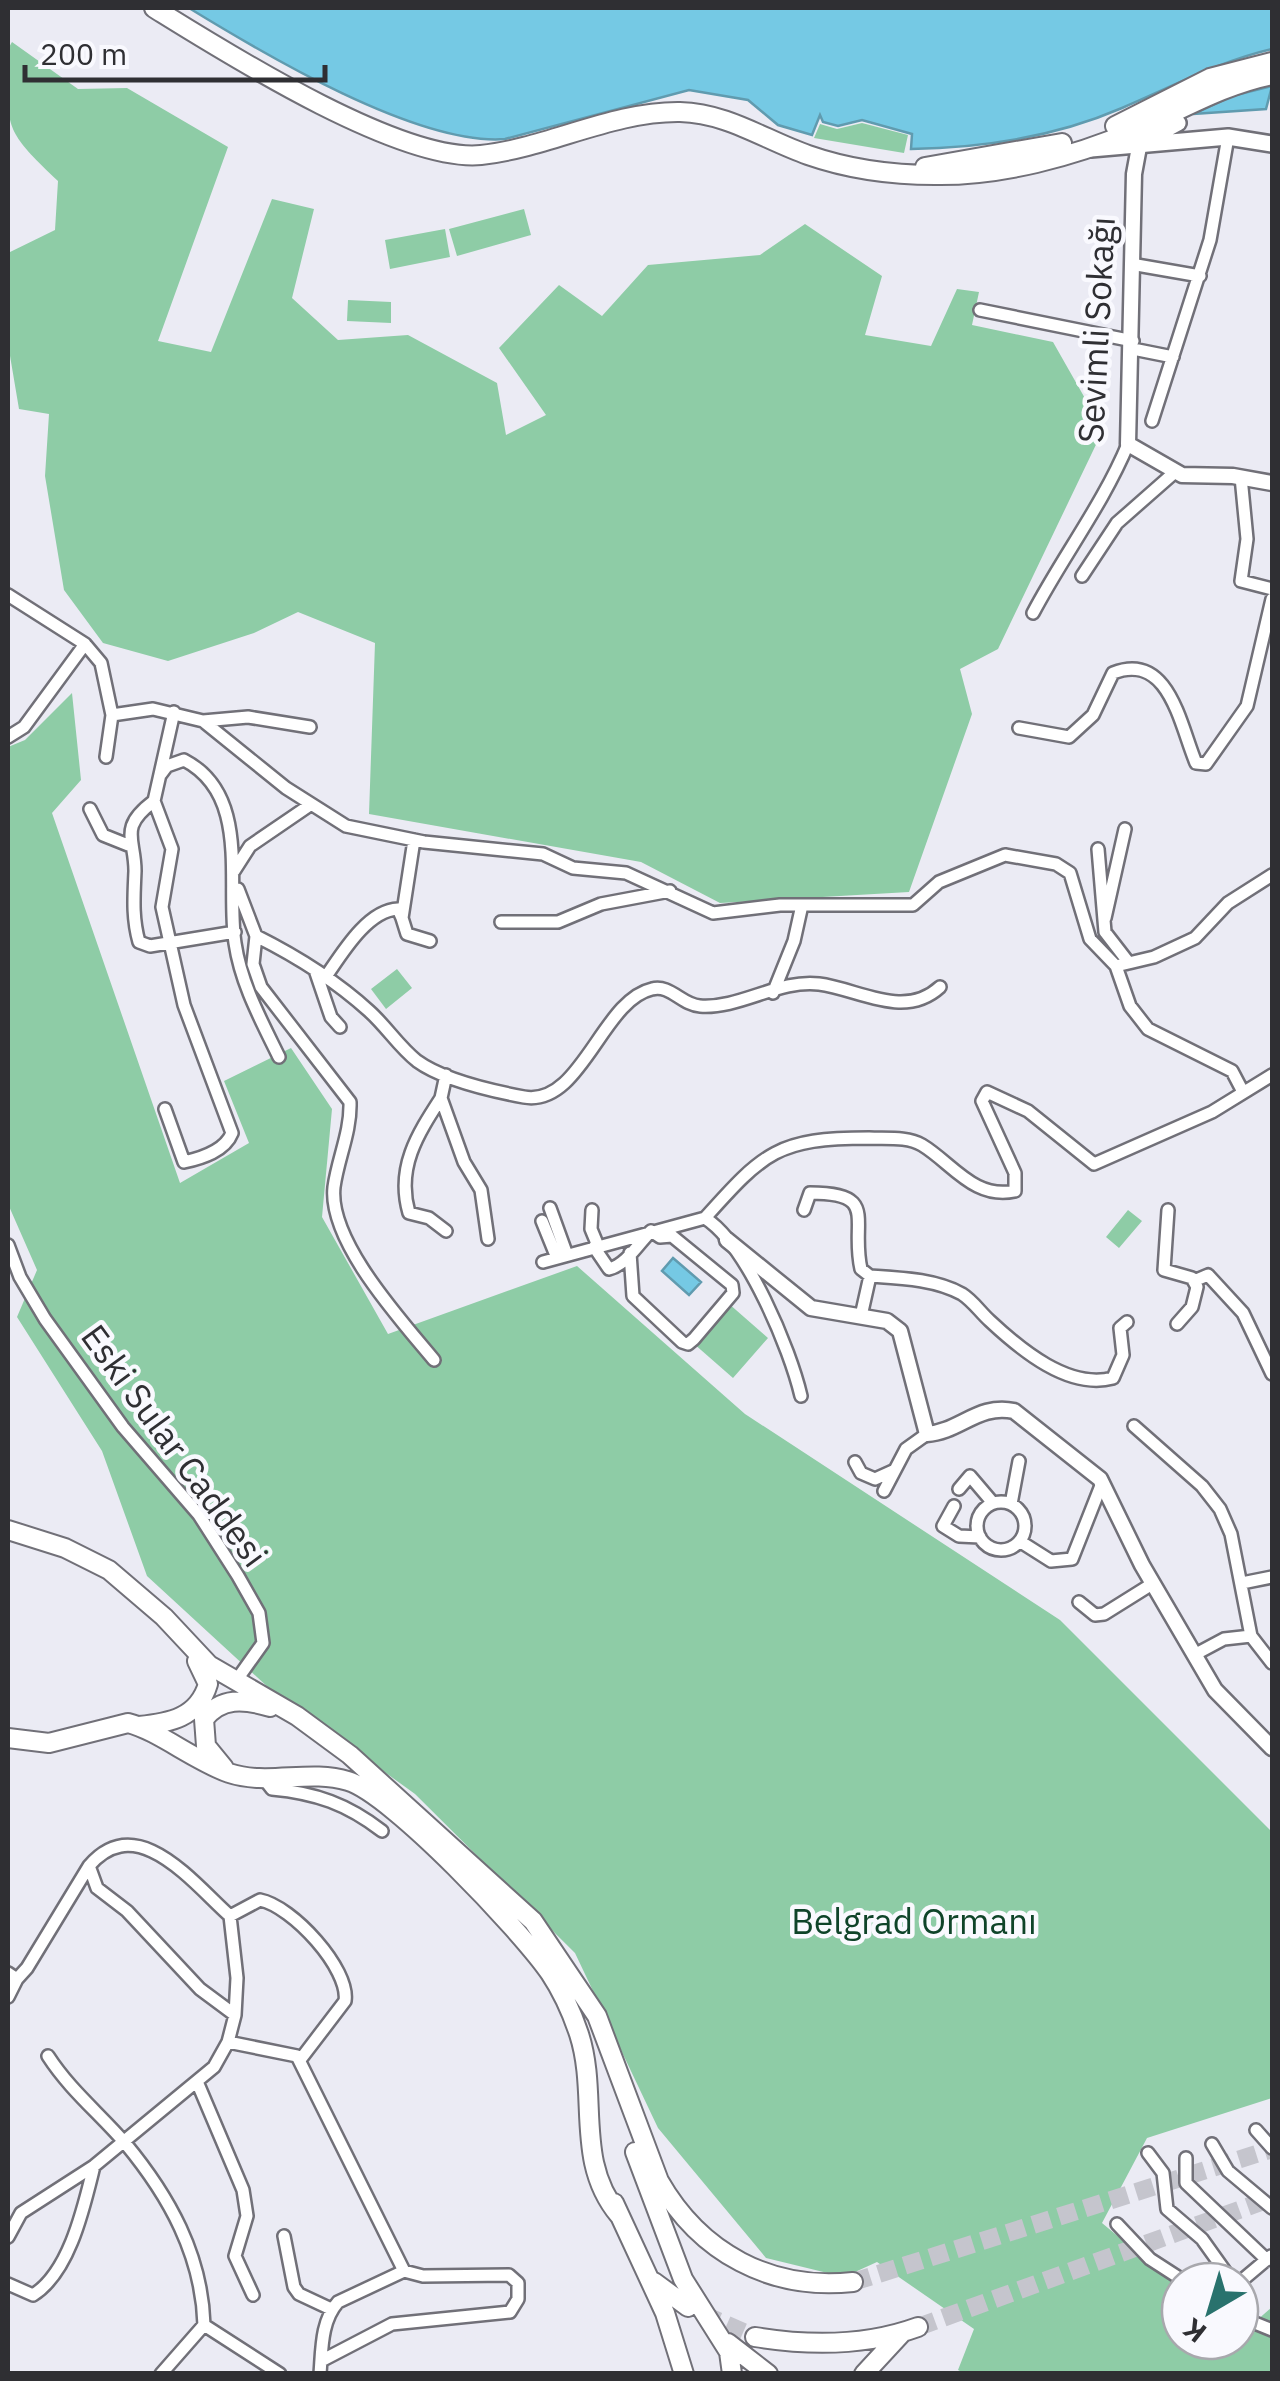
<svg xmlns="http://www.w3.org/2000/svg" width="1280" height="2381" font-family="'IBM Plex Sans',sans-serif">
<rect width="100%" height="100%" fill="#ebebf4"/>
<path fill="#8ecca6" d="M12,42L78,89L127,88L228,147L158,341L211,352L272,199L314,209L292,298L338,340L408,335L497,383L506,435L546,415L499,348L559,285L602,316L648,265L760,255L805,224L882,276L865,335L931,346L957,289L979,292L972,325L1053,342L1103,430L998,649L960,669L972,714L909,892L720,903L641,862L369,814L375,643L298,612L254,633L168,661L103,643L64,590L45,476L49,414L19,409L8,344V253L55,230L58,181C0,126 8,128 8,49Z
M862,123L908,135L904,153L814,138L820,124L837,129Z
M524,209L531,235L457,256L449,229Z
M445,229L450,257L390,269L385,240Z
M348,300L391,302V323L347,321Z
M72,693L81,780L52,813L180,1183L249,1143L224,1081L291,1048L332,1109L322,1217L388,1334L577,1266L745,1414L1060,1620L1272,1832V2098L1147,2138L1102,2223L1180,2288V2341H1240V2325L1247,2329L1272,2307V2373H964L958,2370L974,2329L877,2262L844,2277L766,2258L658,2128L575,1953L415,1794L271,1690L147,1576L102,1451L17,1317L37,1270L8,1204V747L25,740Z
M397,969L412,988L386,1009L371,989Z
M1128,1210L1142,1221L1119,1248L1106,1237Z
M728,1303L768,1338L733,1378L693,1343Z"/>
<path fill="#75c9e4" stroke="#609baf" stroke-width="2.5" d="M189,8H1272V49C1217,62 1174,86 1122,108C1055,137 983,148 911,149L912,134L862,120L838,126L823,122L820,115L812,135L778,125L748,100L689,90L505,139C418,146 264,54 189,8Z
M1272,86L1266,109L1193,114L1232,96Z
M673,1258L701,1282L689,1295L662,1271Z"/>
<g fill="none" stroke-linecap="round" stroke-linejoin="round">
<path stroke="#c5c5cd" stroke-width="18" stroke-dasharray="18 9" stroke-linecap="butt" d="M853,2282L1272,2149
M702,2314L755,2337
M918,2327L1272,2198"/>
<defs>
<path id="minor" d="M1131,264L1200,276
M980,310L1133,341
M1133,349L1173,357
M1152,421L1210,240L1228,137
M1241,477L1247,539L1241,581L1272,589
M1082,576L1117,523L1175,472
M8,595L85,644L101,663L112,715L153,709L203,721L286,788L346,826L424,842L543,854L573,868L626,873L713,913L780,905H913L939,882L1005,855L1056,864L1070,873L1090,939L1116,966L1130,1006L1148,1029L1232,1071L1242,1090
M1033,613C1063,556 1103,504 1128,444
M203,721L248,717L310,727
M1019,728L1069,737L1093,715L1113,673C1169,651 1180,725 1196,763L1206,764L1247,706L1272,599
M8,737L24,727L85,644
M106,757L112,715
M161,774L167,766L184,760C251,795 226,883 235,943C241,984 261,1020 279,1057
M154,801C118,828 135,838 135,871C134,896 132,917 139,942L150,946L235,932
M90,809L103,835L128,845
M414,840L402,918L407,934L430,941
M1098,849L1105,932L1129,963
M234,871L250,846L310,805
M238,889L256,936
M1105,918L1125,829
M501,922H558L601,904L670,891
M256,936C296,956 336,981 369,1011C386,1026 399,1047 417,1061C443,1080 492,1091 524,1097C581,1107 602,1000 652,989C670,984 682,1005 700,1006C740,1009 779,979 819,984C859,989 904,1020 940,987
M256,936L253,964L261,987L350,1102C351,1132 338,1158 334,1187C328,1241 401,1320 434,1360
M1116,966L1154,957L1195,938L1228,903L1272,875
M315,970L331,1017L340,1027
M325,978C341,955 367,910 398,909L402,918
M773,993L794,941L802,905
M446,1075L441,1098L464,1162L481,1190L488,1239
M441,1098C417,1135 396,1168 409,1213L429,1218L446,1231
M165,1109L184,1162C202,1158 225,1151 232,1133L184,1005L162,907L172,849L154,801L174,712
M550,1208L567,1255
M592,1210L591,1229L598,1246
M804,1210L810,1193C880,1193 850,1220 861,1269L870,1276C900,1278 935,1279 962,1294C973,1301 980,1312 990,1321C1021,1350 1069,1390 1113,1378L1123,1355L1120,1328L1127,1322
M1168,1210L1164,1270L1192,1278L1197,1287L1192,1307L1177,1324
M705,1218C764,1152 778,1138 869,1138C885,1139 907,1136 922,1145C952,1163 974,1200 1015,1191V1173L982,1101L987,1092L1028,1111L1094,1164L1212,1112L1272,1075
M542,1221L557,1258
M8,1245L20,1277L45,1319L123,1427L199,1515L238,1576L259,1613L263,1643L236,1681
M594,1247L609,1269C626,1265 639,1243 651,1231L660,1237L672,1236L732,1285L733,1293L694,1339L688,1344L682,1342L633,1296L630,1253
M543,1262L705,1218C747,1245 790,1349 801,1396
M1194,1281L1208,1275L1243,1313L1272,1374
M861,1316L870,1276
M1134,1426L1202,1486L1220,1509L1231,1534L1251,1636L1272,1663
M855,1462L861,1473L875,1479L895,1470
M959,1489L970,1476L993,1503
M884,1491L906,1449L927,1434
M977 1526a24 24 0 1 1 48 0a24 24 0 1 1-48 0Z
M1011,1504L1019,1461
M954,1506L943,1526L959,1536L980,1537
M1021,1542L1051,1561L1072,1559L1102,1483
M1242,1583L1272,1577
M1079,1602L1095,1615L1104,1614L1152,1584
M1194,1655L1224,1639L1251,1636
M265,1780L272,1789C316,1793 347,1804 382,1831
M89,1866L97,1888L127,1911L200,1989L235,2015
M230,1916L260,1900C292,1906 350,1969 345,2001L300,2060
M8,1973L17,1979L27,1968L89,1866C137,1810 192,1882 230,1916L237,1978L235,2015L228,2042L214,2067L94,2166L21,2213L8,2237
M8,1997L17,1979
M228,2042L297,2056L404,2271
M48,2056C70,2090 99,2113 125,2143C169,2196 202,2255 204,2325L161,2374
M198,2084L243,2190L247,2216L235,2256L253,2295
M1256,2130L1272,2148
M1212,2144L1228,2171L1272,2208
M1148,2153L1163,2173L1167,2209L1202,2239L1232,2281
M1186,2158V2183L1267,2260
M1117,2224L1150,2259L1184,2281
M284,2236L294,2287L299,2294L331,2309
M1240,2282L1271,2256
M8,2284L33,2295C70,2272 84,2206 94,2166
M1240,2317L1272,2330
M204,2325L280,2374
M320,2374C322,2349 321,2321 338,2302L404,2271L423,2276L509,2275L518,2283V2299L510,2312L392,2324L321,2361"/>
<path id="tertiary" d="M1139,147L1134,174L1128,444L1182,475L1233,476L1272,483
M727,1240L811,1308L887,1321L900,1331L927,1434C959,1432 979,1403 1014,1411L1100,1479L1142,1565L1215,1690L1272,1748"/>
<path id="secondary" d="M1143,142L1178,123
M1091,149L1228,137L1272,144"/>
<path id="primary" d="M154,8C225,52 400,163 481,155C547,148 613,111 680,112C727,113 765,140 808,155C848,169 893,175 935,175C1000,176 1073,157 1133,131C1180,111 1222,85 1272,75
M1115,126L1210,78L1272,62
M925,167L1062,143
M8,1530L65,1548L109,1570L164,1617L209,1665L297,1716L350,1755L533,1921L597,2016L659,2181C700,2253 771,2291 853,2282
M139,1726C169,1723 198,1718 208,1684L197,1661
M8,1738L49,1743L128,1723C157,1730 195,1761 229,1773C268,1786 309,1769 348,1781C392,1794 522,1932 550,1973C562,1991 572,2013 579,2034C599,2096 574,2161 619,2215
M224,1768L206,1746L204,1719C221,1697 244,1699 270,1707
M635,2152L683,2279L729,2352L732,2374
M614,2203L665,2313L684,2374
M654,2282L688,2307
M755,2337C809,2346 866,2346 918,2327
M728,2343L768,2374
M864,2374L901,2334"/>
</defs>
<use href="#minor" stroke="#717078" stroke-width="16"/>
<use href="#tertiary" stroke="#717078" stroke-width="19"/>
<use href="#secondary" stroke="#717078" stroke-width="20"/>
<use href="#primary" stroke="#717078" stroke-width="22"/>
<use href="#minor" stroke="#fff" stroke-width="11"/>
<use href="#tertiary" stroke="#fff" stroke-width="14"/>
<use href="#secondary" stroke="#fff" stroke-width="15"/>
<use href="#primary" stroke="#fff" stroke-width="18"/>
</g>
<g text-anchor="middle" stroke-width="9" stroke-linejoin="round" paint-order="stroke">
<g font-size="35" fill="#2f2f33" stroke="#f9f9fe">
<text transform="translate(1097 330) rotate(-87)" y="12">Sevimli Sokağı</text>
<text transform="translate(174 1446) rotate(54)" y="12">Eski Sular Caddesi</text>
</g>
<g font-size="35" fill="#0f4429" stroke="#f9f9fe">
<text x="914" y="1934">Belgrad Ormanı</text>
</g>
</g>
<rect width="1280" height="2381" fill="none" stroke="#2f2f33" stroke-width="20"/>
<g transform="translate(1210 2311) rotate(218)"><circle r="48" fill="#f9f9fe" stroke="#a8a8ad" stroke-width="2.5"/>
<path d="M0-8L18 38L0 25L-18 38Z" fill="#29726d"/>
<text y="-15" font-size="28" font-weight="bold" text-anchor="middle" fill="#2f2f33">K</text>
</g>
<path d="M25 65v15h300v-15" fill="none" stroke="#2f2f33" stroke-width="5"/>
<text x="40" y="65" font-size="30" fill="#2f2f33" stroke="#f9f9fe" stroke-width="8" paint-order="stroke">200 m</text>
</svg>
